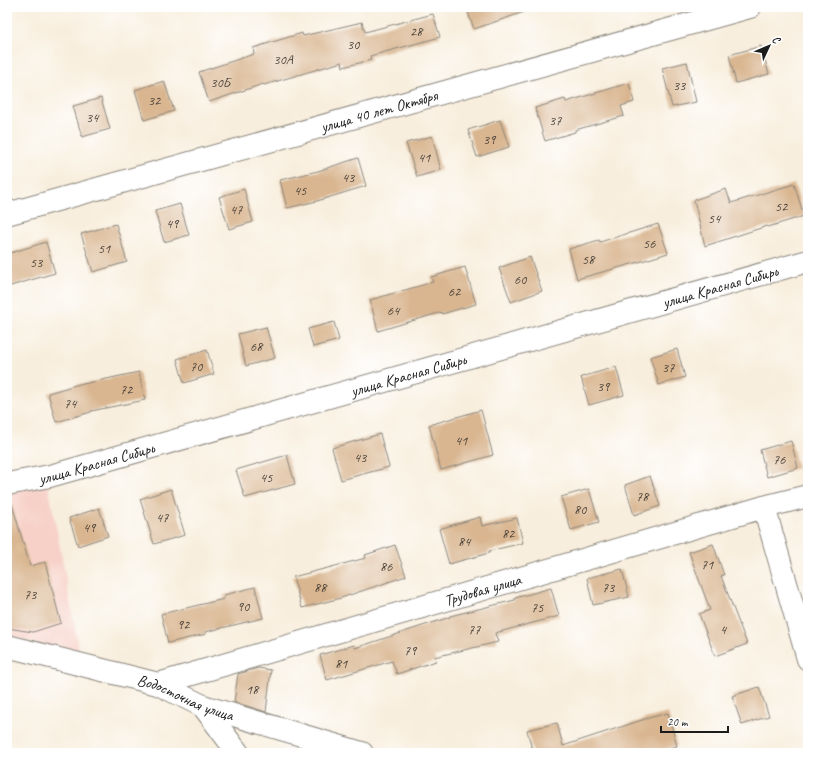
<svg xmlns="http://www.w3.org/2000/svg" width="815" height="760" font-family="Caveat,sans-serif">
<rect width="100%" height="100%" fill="#fff"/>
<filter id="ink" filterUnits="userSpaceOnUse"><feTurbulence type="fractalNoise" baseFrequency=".025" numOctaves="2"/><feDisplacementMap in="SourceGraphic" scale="8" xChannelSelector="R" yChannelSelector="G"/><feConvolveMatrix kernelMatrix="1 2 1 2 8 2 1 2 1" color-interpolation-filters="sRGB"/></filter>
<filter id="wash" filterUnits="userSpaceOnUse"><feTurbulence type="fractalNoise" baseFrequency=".012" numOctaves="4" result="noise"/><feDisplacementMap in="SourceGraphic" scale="16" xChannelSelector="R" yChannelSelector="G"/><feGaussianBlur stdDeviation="0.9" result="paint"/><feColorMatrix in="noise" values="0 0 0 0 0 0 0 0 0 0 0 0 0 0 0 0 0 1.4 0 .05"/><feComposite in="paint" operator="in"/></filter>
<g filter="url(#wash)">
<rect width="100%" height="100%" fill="#f8eedd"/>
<path fill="#f7d1c8" d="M48,483L80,655L7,635V493Z"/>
<g id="blocks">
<path fill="#d9b690" d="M466,7H529L530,10L474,29Z
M433,14L440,37L370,56L371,60L343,67L342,62L264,85L263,84L209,102L199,72L254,54L253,48L302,33L303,36L362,22L365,32Z
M761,46L769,74L736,83L729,55Z
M687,62L696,102L672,107L662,68Z
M164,81L174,111L144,120L135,90Z
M629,83L634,102L621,106L624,116L575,130V132L545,141L535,108L565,99L566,102Z
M101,98L110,129L82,137L73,106Z
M500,120L509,147L477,157L468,130Z
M432,136L441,170L417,177L406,143Z
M358,158L366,186L317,201L287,208L280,180L318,171Z
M794,184L804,216L768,227L767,226L705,246L694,200L726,189L731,203Z
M244,189L253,222L229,229L219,197Z
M180,204L189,235L164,242L155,211Z
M116,224L127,262L93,272L81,234Z
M658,224L668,253L639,262L577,279L569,249L599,240L600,242Z
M46,242L55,273L7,287V254Z
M530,257L542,291L511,302L499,268Z
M465,267L476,304L442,314V312L378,331L370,300L433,282L431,277Z
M334,322L339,340L313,347L308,329Z
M266,327L275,358L246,366L238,334Z
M677,349L685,377L659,385L650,357Z
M207,350L214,374L184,383L177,359Z
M616,367L624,395L589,405L581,377Z
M139,372L145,400L91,411V412L56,422L48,393L83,383V384Z
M481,410L493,455L441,470L429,425Z
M380,434L389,467L341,480L332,448Z
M791,441L798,468L767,477L760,450Z
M287,455L295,484L245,498L236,470Z
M650,476L660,506L634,515L625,485Z
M171,489L185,535L154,544L140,499Z
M589,489L599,522L571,530L561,497Z
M12,504L30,566L45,562L61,623L33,632L7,628V505Z
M99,508L108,536L78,546L69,518Z
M480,517L482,526L517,518L523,543L489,551V553L449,564L439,529Z
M713,544L724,575L721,576L747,644L715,656L699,614L710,610L689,552Z
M395,545L406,576L341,598L302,608L293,577L366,558L365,555Z
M622,569L629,597L593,605L587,578Z
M255,587L263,618L205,632L206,634L168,643L161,614L224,599V595Z
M551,588L559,616L495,633L498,642L434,657L436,661L397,674L392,661L327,680L320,655L354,645L355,648L450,617V616L515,600V598Z
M258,668L271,670L266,712L234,702L238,674Z
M759,687L769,716L742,725L732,696Z
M668,713L677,746L649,753H533L527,730L557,723L563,746L645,719Z"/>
</g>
</g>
<g filter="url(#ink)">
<use href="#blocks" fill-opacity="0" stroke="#8a857c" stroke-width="1"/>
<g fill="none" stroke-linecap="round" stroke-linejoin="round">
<defs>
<g id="minor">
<path id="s1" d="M7,214L750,7"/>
<path d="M764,507L808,659"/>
<path id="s2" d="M7,646L158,684L203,706L362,753"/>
<path id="s3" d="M158,684L764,507L808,496"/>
<path d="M203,706L238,753"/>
</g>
<g id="major">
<path id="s4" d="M7,484L50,476L808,261"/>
</g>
</defs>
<use href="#minor" stroke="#8a857c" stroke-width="24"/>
<use href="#major" stroke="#8a857c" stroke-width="24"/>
<use href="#minor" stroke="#fff" stroke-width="22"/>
<use href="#major" stroke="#fff" stroke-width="22"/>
</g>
</g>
<g text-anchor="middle" stroke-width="3" stroke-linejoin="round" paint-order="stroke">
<g font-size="14" fill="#4b4239">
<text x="416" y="36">28</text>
<text x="353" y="49">30</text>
<text x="283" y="64">30А</text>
<text x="220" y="87">30Б</text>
<text x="679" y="90">33</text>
<text x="154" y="105">32</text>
<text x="92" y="122">34</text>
<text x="555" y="125">37</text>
<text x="489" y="144">39</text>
<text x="424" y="162">41</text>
<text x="348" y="182">43</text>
<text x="300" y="195">45</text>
<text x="781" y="211">52</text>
<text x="236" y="214">47</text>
<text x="714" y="223">54</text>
<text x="172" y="228">49</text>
<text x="649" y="248">56</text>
<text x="104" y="253">51</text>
<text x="588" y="264">58</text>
<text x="36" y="267">53</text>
<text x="520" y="284">60</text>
<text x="454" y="296">62</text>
<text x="393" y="315">64</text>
<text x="256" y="351">68</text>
<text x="196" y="371">70</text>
<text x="668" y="372">37</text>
<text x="603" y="391">39</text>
<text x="126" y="394">72</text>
<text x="70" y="408">74</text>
<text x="461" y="445">41</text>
<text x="360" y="462">43</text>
<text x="779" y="464">76</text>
<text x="266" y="482">45</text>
<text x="642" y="501">78</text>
<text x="580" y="514">80</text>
<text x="162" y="522">47</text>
<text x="89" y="532">49</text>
<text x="508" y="538">82</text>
<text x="464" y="546">84</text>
<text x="707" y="569">71</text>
<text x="386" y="571">86</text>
<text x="320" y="592">88</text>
<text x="608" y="592">73</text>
<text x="30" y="599">73</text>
<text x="243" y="611">90</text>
<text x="537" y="612">75</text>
<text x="183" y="629">92</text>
<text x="474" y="634">77</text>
<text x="723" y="634">4</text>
<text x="410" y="655">79</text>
<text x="341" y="668">81</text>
<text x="252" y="694">18</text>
</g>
<g font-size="16" fill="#1c1c1c" stroke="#fff">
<text dy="6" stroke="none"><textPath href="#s1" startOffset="386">улица 40 лет Октября</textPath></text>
<text dy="6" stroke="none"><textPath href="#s4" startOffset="740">улица Красная Сибирь</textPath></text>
<text dy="6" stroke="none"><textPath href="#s4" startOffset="416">улица Красная Сибирь</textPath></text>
<text dy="6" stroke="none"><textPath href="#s4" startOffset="92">улица Красная Сибирь</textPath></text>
<text dy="6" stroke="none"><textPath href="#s3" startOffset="338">Трудовая улица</textPath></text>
<text dy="6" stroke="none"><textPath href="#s2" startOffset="186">Водосточная улица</textPath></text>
</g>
</g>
<rect width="815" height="760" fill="none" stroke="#fff" stroke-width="24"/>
<g transform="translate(769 46) rotate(46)" stroke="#ffffff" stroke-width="3" paint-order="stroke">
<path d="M0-3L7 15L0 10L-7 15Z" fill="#1c1c1c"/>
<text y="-6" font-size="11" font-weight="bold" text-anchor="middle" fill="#1c1c1c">С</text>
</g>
<path d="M661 726v6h67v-6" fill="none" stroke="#1c1c1c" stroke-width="2"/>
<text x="667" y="726" font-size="12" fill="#1c1c1c" stroke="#ffffff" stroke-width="3" paint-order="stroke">20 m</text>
</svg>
